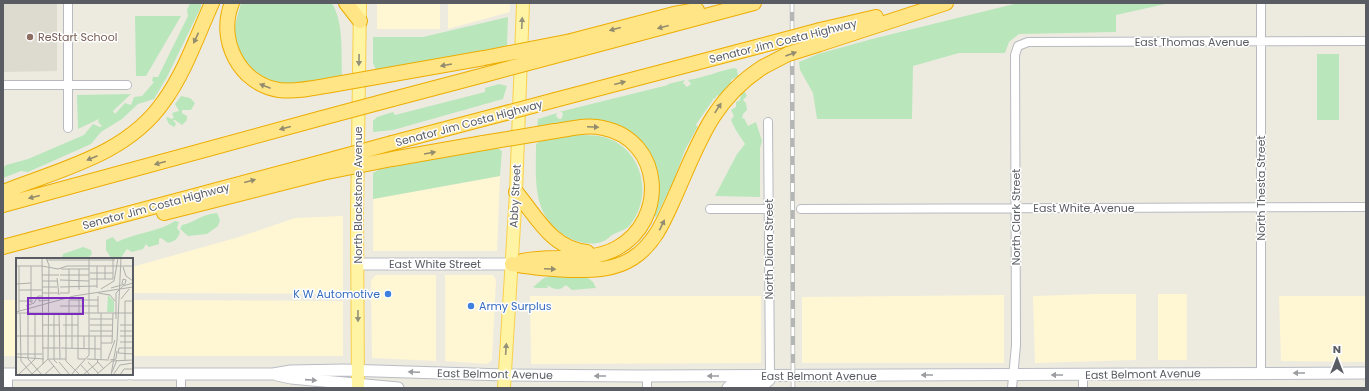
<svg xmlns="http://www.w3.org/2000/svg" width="1369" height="391" font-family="Poppins,sans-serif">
<rect width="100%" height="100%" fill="#edebe0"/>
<path fill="#fff6d3" d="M377,3H440V29H377Z
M448,3H510V12L448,29Z
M500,176L497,251H373V199Z
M343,216V294L132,293V267L239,237L295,218Z
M376,275H436V361L372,358L371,280Z
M445,275H493L496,280L492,360L487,364L445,361Z
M1095,294H1136V360L1035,363L1033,296Z
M1158,294H1187V360H1158Z
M1004,295V363H802V297Z
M530,296H761V363L531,364Z
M1279,296H1366V362L1281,361Z
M3,300H17V356H3Z
M132,300L343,301V356H132Z"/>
<path fill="#dddacf" d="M3,3H57V71L3,72Z"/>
<path fill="#bae6bc" d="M190,3H201V7L167,77L154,99L138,104L122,119L101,132L91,144L28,172L21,171L3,178V168L6,165L28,159L84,135L93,124L100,127L102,126L98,122L99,119L78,129L77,95L131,94L113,111L115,114L125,103L131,105L134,97L142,96L154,82L152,81L153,77H158L188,16L187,10Z
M241,3H332C344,24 341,52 342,76C326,79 307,84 291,84C265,84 240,65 235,39C233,27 238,15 241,3Z
M1018,3H1170L1116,15V32L1019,34L1009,42L1005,53H959L913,66L912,119H817L813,93L800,70L799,62L818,54L872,39Z
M135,16H181L146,76H136Z
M508,17L507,46L376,70L373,63V37H423Z
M1317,54H1339V120H1317Z
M734,68L737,69L738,76L731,80V85L719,96L717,95L715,99L713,98V100L697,123L696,126H698L685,150L673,182L656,217L653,215L638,142L640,140L632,135L537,128L538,119L557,113L556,116L559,119H561L563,115L562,112H559L668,85V84L685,80L683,83L687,87L691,84L688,80C702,78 720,71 734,68Z
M499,84L507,86L503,99L393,130L373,132V121L377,117L393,112L395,115L485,92V88Z
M745,92L747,96L743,100L746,103L747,110L743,114L742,119L744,118L748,126L756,122L762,141L760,148V197L715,196L737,154L745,144C740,136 735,130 731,120L734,116L731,110L736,107V102L740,100L741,93Z
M181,96L190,98L195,103L191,110H182V113L187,116V120L182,125L175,120H173L176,124L174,127L169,124L166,118L168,117L171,119L174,118L172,113L179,111L175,104Z
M570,135C584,135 599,134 612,140C644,155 652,198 630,225C626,230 620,231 614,234C611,235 608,239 604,241C580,251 549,230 541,207C534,187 536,164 536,144L542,140Z
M497,148L502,151L500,176L373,199V173L380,169Z
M217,213L220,220L218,226L207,234L188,236L180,229L182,225C196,222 201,214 217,213Z
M175,221L179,222L177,228L180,232C178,239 175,241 168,243L161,238L159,239V244L149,247L146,244L143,249L132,252L127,249L120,259L111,258L106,250V240L113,237L117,242C135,233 158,232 175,221Z
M83,247L91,250L92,254L87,259H64L62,257L63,254Z
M551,276L588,278L593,282L596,288L572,290L566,285C560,291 554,290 547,285L548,288H536L533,287L544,278Z"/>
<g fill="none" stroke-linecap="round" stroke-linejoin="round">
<defs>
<path id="street" d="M3,85H127
M768,122L770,376
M68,128V3
M710,209H769
M801,209L1366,207
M1261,373V3
M8,374V388
M181,374V388
M647,376V388
M1012,388L1016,345L1015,55L1018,46L1028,42L1366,41
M1083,388V375"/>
<path id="secondary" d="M357,264H512
M3,374H127
M132,374H273L291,371L344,370L505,375L639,376L1366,373
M277,375L291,378L398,388
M728,388L732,384H764L769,380L770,376"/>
<path id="primary" d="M358,388L357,217L360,3
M504,388L516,192L523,3"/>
<path id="highway" d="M232,3C217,39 239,84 279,90C296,92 314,88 331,85
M346,3L360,21
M820,30L876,17
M571,41L674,14L697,10
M820,44L946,3
M570,52L754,3
M382,76L484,58
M393,99L484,75
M555,100L760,46
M392,143L483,119
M392,159L483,143
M3,192C60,169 127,155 164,101C185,72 197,36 212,3
M516,192C537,217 551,248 587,252
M3,205L322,118
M164,213L322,173
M3,247L322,162
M522,261C553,254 588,264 617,248C668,220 663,140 603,128C587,124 570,129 555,131
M512,264C531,268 549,269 569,270C591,270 613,271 633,258C656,243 665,218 676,194C699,142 713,99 763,67"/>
</defs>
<use href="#street" stroke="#b8bac0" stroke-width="10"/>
<use href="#secondary" stroke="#b9bcc3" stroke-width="13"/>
<use href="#primary" stroke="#f9d04d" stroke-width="14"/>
<use href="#highway" stroke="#edac00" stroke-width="16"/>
<use href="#street" stroke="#fff" stroke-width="8"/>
<use href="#secondary" stroke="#fff" stroke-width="11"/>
<use href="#primary" stroke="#fff4a3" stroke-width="12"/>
<use href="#highway" stroke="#ffe585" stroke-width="14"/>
<defs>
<path id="rail" d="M792,3L793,388"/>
</defs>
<use href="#rail" stroke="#b4b5b5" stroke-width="4.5"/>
<use href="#rail" stroke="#fff" stroke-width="3" stroke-dasharray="9" stroke-linecap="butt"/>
<defs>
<path id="highway-bridge" d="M760,46L820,30
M484,58L571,41
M763,67L788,54L820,44
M484,75L570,52
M331,85L382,76
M322,118L393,99
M483,119L555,100
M483,143L555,131
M322,162L392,143
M322,173L392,159"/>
</defs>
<use href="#highway-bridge" stroke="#edac00" stroke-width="16" stroke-linecap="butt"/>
<use href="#highway-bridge" stroke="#ffe585" stroke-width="14"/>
</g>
<defs><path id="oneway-solid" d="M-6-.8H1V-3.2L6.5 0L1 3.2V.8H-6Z"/></defs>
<g fill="#939179">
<use href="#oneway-solid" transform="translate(522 23) rotate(-87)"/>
<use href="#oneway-solid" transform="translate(359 60) rotate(91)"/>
<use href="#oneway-solid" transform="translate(358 316) rotate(90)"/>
<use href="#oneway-solid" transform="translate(506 349) rotate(-86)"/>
</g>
<g fill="#938c6e">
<use href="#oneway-solid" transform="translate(663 27) rotate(165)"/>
<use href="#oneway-solid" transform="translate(615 29) rotate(165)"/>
<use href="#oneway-solid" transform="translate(196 38) rotate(115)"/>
<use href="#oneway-solid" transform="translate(791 54) rotate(-20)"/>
<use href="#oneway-solid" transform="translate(446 65) rotate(170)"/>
<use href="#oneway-solid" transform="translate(620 83) rotate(-15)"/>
<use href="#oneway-solid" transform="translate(265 86) rotate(-159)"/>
<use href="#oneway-solid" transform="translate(718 108) rotate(-57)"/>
<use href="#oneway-solid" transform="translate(593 127) rotate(2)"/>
<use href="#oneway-solid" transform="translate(285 128) rotate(165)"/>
<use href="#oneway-solid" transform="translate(430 153) rotate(-10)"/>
<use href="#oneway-solid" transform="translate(92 158) rotate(157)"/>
<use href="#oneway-solid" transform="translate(160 163) rotate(165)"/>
<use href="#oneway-solid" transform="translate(250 181) rotate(-15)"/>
<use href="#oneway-solid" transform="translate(34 197) rotate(166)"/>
<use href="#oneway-solid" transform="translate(662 225) rotate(-64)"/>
<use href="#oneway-solid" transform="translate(550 269) rotate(2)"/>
</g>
<g fill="#9b9da1">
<use href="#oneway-solid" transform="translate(414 372) rotate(-177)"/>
<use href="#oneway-solid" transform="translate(1299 373) rotate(180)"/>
<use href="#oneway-solid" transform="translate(927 375) rotate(180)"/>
<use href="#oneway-solid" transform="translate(1057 375) rotate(180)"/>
<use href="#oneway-solid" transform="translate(600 376) rotate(-180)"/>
<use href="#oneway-solid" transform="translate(713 376) rotate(180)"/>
<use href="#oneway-solid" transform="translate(311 380) rotate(4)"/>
</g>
<circle fill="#8d6e63" stroke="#fff" stroke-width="1.5" cx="30" cy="37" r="4"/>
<g fill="#3f7fe0" stroke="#fff" stroke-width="1.5">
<circle cx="388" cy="294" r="4"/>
<circle cx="471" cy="306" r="4"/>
</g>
<g text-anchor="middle" stroke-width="3" stroke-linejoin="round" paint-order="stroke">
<g font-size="11" fill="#785e54" stroke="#fff" text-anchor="start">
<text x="38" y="41">ReStart School</text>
</g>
<g font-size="11" fill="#595c62" stroke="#fff">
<text transform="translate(783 41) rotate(-14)" y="4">Senator Jim Costa Highway</text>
<text x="1192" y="46">East Thomas Avenue</text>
<text transform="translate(469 123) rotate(-15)" y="4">Senator Jim Costa Highway</text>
<text transform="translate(1261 188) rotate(-90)" y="4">North Thesta Street</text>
<text transform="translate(358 195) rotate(-90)" y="4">North Blackstone Avenue</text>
<text transform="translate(515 196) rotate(-87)" y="4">Abby Street</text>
<text transform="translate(156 206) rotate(-15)" y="4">Senator Jim Costa Highway</text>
<text x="1084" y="212">East White Avenue</text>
<text transform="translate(1016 217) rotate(-90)" y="4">North Clark Street</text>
<text transform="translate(769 249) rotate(-90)" y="4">North Diana Street</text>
<text x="435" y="268">East White Street</text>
<text transform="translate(495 374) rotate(1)" y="4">East Belmont Avenue</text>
<text transform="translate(1143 374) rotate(-1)" y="4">East Belmont Avenue</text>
<text x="819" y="380">East Belmont Avenue</text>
</g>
<g font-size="11" fill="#366cbe" stroke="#fff" text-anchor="end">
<text x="380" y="298">K W Automotive</text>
<text x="479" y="310" text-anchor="start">Army Surplus</text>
</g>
</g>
<g transform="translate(16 258)">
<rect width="117" height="117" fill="#edebe0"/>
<path d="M92,37L98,43V54H91Z" fill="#bae6bc"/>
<path fill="none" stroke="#aeaeaa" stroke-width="1" d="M26,0L27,106M30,0L33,7L32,101M31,2H99M0,8H26L42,11M15,8V45M81,8V30M107,9L110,18L117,23M42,11L51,8H117M45,11H73M63,11V32M74,15H97M26,17H43M44,17H73M41,20L43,37M74,21H97V0M89,21V8M44,22L73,23M26,23H41M0,26L15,25M26,29H41M44,29L81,28M95,30L109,26L110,22L107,21L106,26M85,31L98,23L102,0M3,32H26M26,35H43M44,35H53V11M82,35L94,37L99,43M23,39V43L34,42M105,41L113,31M3,43H17M10,48L18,45L22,38H26M44,48H82M3,53V8M0,54L58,38L117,29M0,55H117M4,55L5,103L16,116M12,55V101L26,117M56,55V90M63,55V39M82,55V38M85,55V101M38,56V102L41,105M43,56L44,101M50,56V103L64,117M53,56V42H82M62,56V101H69M74,61H97M100,61V35L107,28L117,25M26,67H44M47,67H62M74,67H97M104,67H117M74,73H97M104,73H117M0,78H97M68,78V91M79,78V101M104,78H117M104,84H117M85,85H96L97,55M26,90H44M45,90L85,91M117,90H103L102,95L117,96M0,96H26M0,99L28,101M32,101L45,117M33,101H50M71,101L93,102M83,101L81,103L88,111M92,101L99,82M94,102L100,101L101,93M109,102V43H117M43,104L54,117M72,104L82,115M65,107L74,117M96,114L101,102M2,117L19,101V55M15,117L32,101M28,117L38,108M55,117L73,97V0M67,117L82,104M80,117L96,103L117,102M95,117L101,83L105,0M97,117L104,107L117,105M104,117L108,111H117"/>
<path fill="#7b2cbf" fill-opacity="0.15" stroke="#7b2cbf" stroke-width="2" d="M12,40H67V56H12Z"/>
<rect width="117" height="117" fill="none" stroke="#595c62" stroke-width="2"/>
</g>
<rect width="1369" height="391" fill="none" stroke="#595c62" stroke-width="8"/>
<g transform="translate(1337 359)" stroke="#ffffff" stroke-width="3" paint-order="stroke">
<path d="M0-3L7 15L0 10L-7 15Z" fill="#595c62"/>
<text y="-6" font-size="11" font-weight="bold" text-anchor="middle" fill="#595c62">N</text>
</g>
</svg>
